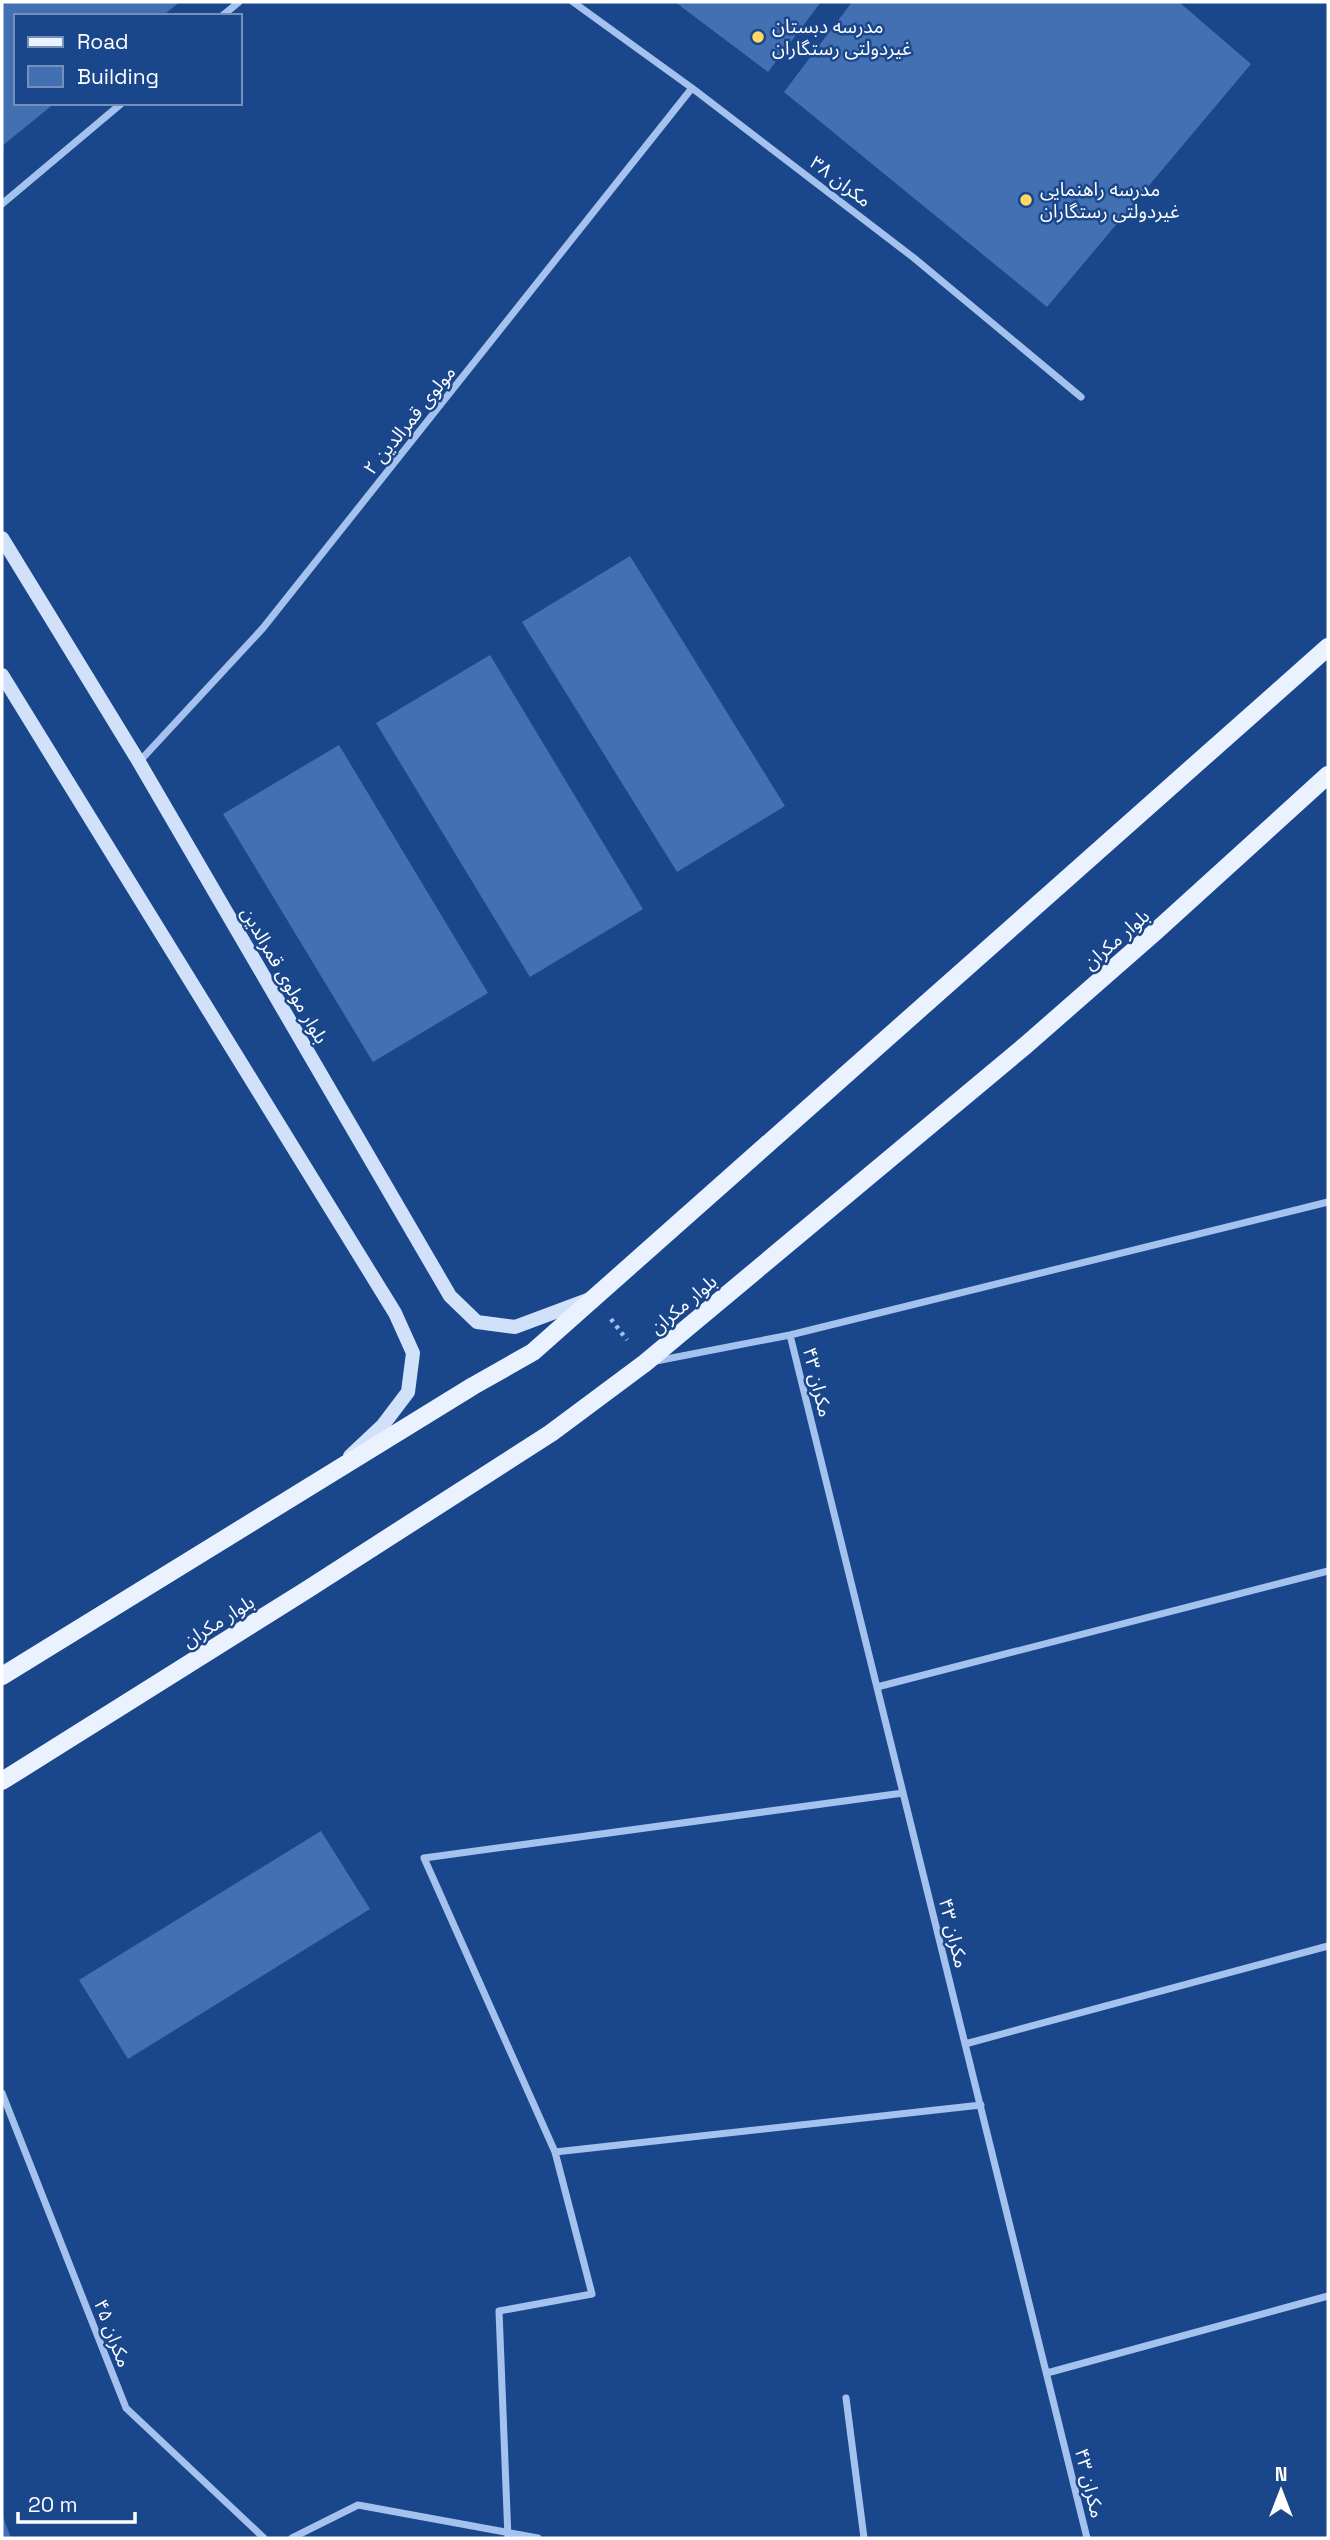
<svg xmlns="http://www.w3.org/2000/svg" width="1330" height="2540" font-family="'Space Grotesk','Noto Sans Arabic',sans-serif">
<rect width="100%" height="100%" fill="#1a478b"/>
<path fill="#4270b3" d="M2,2H180L162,16H16V103H55L2,146Z
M675,2H821L768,72Z
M852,2H1179L1251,64L1047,307L784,92Z
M630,556L785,806L677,872L522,622Z
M490,655L643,909L530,977L376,723Z
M339,745L488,993L373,1062L223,814Z
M321,1831L370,1909L128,2059L79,1980Z
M2,2514L11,2538H2Z"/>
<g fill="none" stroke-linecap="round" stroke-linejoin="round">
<path stroke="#a4c2ed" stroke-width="4.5" stroke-dasharray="3.5 5" stroke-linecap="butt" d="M611,1319L627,1340"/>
<path stroke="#a4c2ed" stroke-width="7" d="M573,2L692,88L914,258L1081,397
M222,16L239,2
M2,204L122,103
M139,762L263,628L692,88
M790,1335L1087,2538
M656,1361L790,1335L1328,1202
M877,1687L1328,1571
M903,1793L424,1858L555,2152L981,2105
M965,2044L1328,1946
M2,2093L126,2408L264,2538
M1047,2373L1328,2296
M846,2398L864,2538
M292,2538L358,2505L538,2538
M508,2538L499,2311L592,2294L555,2152"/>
<path stroke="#d1e1fa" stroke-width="14" d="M2,538L139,762L450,1296L477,1322L515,1327L590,1299
M2,675L395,1313L413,1353L408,1392L383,1425L350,1456"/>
<path stroke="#ebf2ff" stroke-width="18" d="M2,1676L473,1386L533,1352L1328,647
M2,1781L305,1591L551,1433L645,1363L1026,1045L1155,932L1328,775"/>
</g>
<g fill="#ffd761" stroke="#1a478b" stroke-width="2.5">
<circle cx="758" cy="37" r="7"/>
<circle cx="1026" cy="200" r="7"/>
</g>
<g text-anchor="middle" stroke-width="5" stroke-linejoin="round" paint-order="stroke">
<g font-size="19" fill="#fff" stroke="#1a478b" text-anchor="start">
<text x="772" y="33">مدرسه دبستان<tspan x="772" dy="22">غیردولتی رستگاران</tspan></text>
<text x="1040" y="196">مدرسه راهنمایی<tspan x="1040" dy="22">غیردولتی رستگاران</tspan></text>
</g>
<g font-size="19" fill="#fff" stroke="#1a478b">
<text transform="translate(841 181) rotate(37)" y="7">مکران ۳۸</text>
<text transform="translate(409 420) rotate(-51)" y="7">مولوی قمرالدین ۲</text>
<text transform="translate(1116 939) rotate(-41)" y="7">بلوار مکران</text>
<text transform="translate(285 975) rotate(60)" y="7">بلوار مولوی قمرالدین</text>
<text transform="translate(683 1304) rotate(-40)" y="7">بلوار مکران</text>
<text transform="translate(818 1382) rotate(76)" y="7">مکران ۴۳</text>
<text transform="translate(218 1621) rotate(-32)" y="7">بلوار مکران</text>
<text transform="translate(954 1933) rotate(76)" y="7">مکران ۴۳</text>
<text transform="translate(113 2333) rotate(69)" y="7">مکران ۴۵</text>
<text transform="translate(1090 2483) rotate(76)" y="7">مکران ۴۳</text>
</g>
</g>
<rect width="1330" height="2540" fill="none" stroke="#ffffff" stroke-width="7"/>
<rect x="14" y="14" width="228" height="91" fill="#1a478b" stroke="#7691b9" stroke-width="2"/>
<rect x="28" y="37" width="35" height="10" fill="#ebf2ff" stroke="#7691b9" stroke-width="2"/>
<text x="77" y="49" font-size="21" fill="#ffffff">Road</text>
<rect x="28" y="66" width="35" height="21" fill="#4270b3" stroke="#7691b9" stroke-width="2"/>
<text x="77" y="84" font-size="21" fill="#ffffff">Building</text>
<g transform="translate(1281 2491)" stroke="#1a478b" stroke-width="5" paint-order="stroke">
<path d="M0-5L12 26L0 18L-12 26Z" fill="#ffffff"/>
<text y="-10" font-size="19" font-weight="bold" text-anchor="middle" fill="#ffffff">N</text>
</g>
<path d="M18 2512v10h117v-10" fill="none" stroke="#ffffff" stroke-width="3.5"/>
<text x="28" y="2512" font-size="21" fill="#ffffff" stroke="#1a478b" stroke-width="5" paint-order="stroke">20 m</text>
</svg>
